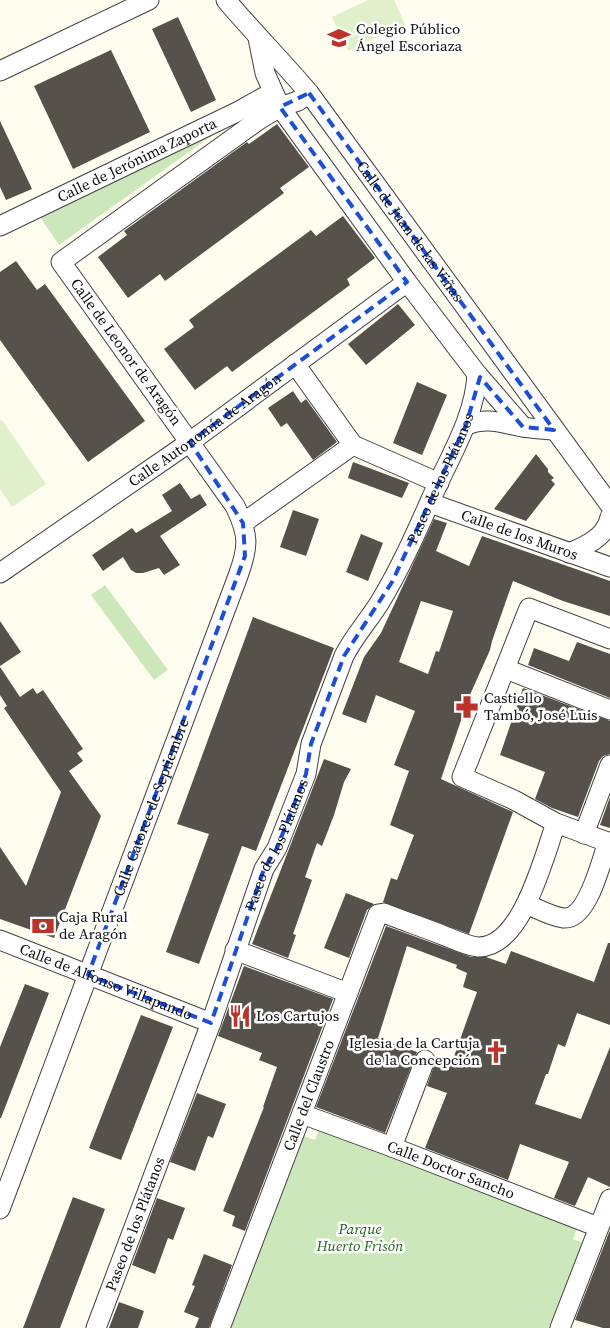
<svg xmlns="http://www.w3.org/2000/svg" width="610" height="1328" font-family="'Source Serif 4',serif">
<rect width="100%" height="100%" fill="#fffdef"/>
<path fill="#cce8ba" d="M228,124L59,245L40,217Z
M105,585L168,670L154,680L91,595Z
M320,1127L578,1227L573,1239L586,1244L552,1328H230L303,1136L315,1140Z"/>
<path fill="#dff0cb" d="M368,0H394L405,24L348,51L332,17Z
M2,420L46,484L12,507L0,489V421Z"/>
<path fill="#56514b" fill-rule="evenodd" d="M178,17L216,100L191,112L152,29Z
M111,50L150,132L73,169L34,86Z
M0,121L32,189L6,200L0,187Z
M277,124L309,167L280,188L284,193L165,281L160,274L128,298L98,257L127,235L124,231L247,142L249,144Z
M343,216L375,258L347,279L350,285L232,372L227,366L195,390L164,349L194,327L189,320L311,230L316,236Z
M16,261L37,290L45,284L145,421L88,462L0,340V272Z
M398,304L415,325L366,365L348,344Z
M417,382L447,395L422,455L393,443Z
M293,391L301,403L306,399L337,442L313,460L287,423L281,427L268,408Z
M536,454L548,469V472L554,478L551,480L555,484L526,521L494,509Z
M353,462L409,483L402,498L348,478Z
M180,483L191,499L200,494L207,505L160,536L180,565L164,575L159,568L143,573H136L131,570L123,557L103,571L92,555L132,528L136,533L172,511L162,495Z
M293,510L319,519L306,556L280,547Z
M434,519L447,523L436,551L469,566L482,536L610,581V616L563,601L513,581L492,641L490,650L469,697L441,779L513,812L469,934L383,902L391,878L397,880L414,835L390,825L409,771L394,765L415,711L376,695L366,723L342,714L364,657L381,633ZM421,601L453,611L439,652L436,651L428,674L399,662Z
M361,534L383,543L368,581L346,572Z
M253,617L334,648L256,851L242,846L199,964L166,952L209,834L177,824Z
M0,621L21,652L0,666Z
M577,642L610,654V698L528,665L534,648L569,661Z
M0,667L20,697L33,688L37,694L43,690L83,749L77,753L83,761L69,771L101,816L54,938L0,919V847L26,886L61,792L4,708L7,706L0,695Z
M523,688L610,721V754L603,756L599,761L578,817L552,808L535,799L545,772L500,755Z
M324,759L351,769L344,782L334,815L322,846L317,843L305,877L312,880L293,934L296,935L288,958L252,944Z
M610,797V828L600,825Z
M346,893L374,904L367,910L349,958L324,948Z
M386,926L471,957H486L506,964L511,951L594,982L608,943H610V1025L577,1013L565,1047L558,1044L548,1074H546L535,1104L581,1119L610,1047V1187L588,1177L575,1206L554,1198L569,1162L520,1144L508,1180L425,1148L447,1093L427,1086L436,1060L451,1065L477,992L463,987L467,973L456,968L457,965L407,946L378,1038L417,1052L385,1133L316,1107Z
M244,966L333,999L245,1231L232,1226L235,1216L223,1211L264,1107H263L277,1067L259,1060L262,1053L218,1036Z
M25,984L49,993L1,1118H0V1047Z
M141,1015L173,1027L121,1160L89,1148Z
M197,1093L226,1104L213,1138L208,1136L195,1171L170,1162Z
M73,1197L105,1209L60,1328H23Z
M157,1198L185,1208L173,1240L168,1238L155,1274L132,1265Z
M610,1230V1328H603L575,1320Z
M204,1254L232,1265L209,1328H195L199,1318L184,1312L195,1286L192,1285Z
M119,1302L144,1311L138,1328H109Z"/>
<g fill="none" stroke-linecap="round" stroke-linejoin="round">
<defs>
<g id="street">
<path id="s1" d="M226,0C253,32 282,61 309,93L610,505"/>
<path d="M258,38L265,73L280,107L407,282L477,374L523,427"/>
<path d="M0,71L149,0"/>
<path id="s2" d="M0,226L239,111L273,92"/>
<path d="M295,364L353,445L439,483"/>
<path d="M466,425C489,417 500,423 523,427C533,429 544,429 554,430"/>
<path id="s3" d="M430,503L610,567"/>
<path d="M243,523L353,445"/>
<path d="M569,553C586,546 606,537 610,517"/>
<path id="s4" d="M0,573L190,442L407,282"/>
<path d="M610,639L529,608L462,777L514,800L556,823L610,843"/>
<path d="M506,669L610,710"/>
<path d="M584,834L610,765"/>
<path d="M526,904C538,909 551,916 563,918C588,921 601,861 608,842"/>
<path id="s5" d="M0,940L211,1023"/>
<path d="M235,950L348,993"/>
<path id="s6" d="M302,1114L392,1147L598,1227"/>
<path d="M392,1147L425,1060"/>
<path id="s7" d="M0,1209L238,576C249,546 249,535 235,506L61,262L260,119L280,107L298,101L309,93"/>
<path id="s8" d="M96,1328L211,1023L264,869L277,848L306,774L311,744L344,656C354,636 369,620 380,602C402,566 419,526 436,488C453,451 475,415 477,374"/>
<path id="s9" d="M220,1328L378,914L384,913C404,921 425,928 445,936C455,940 467,946 478,947C522,948 544,856 556,823"/>
<path d="M560,1328L610,1199"/>
</g>
</defs>
<use href="#street" stroke="#414141" stroke-width="21"/>
<use href="#street" stroke="#fff" stroke-width="19"/>
</g>
<path fill="none" stroke="#1d4ed8" stroke-width="4" stroke-dasharray="10 6" stroke-linejoin="round" d="M309,93L554,430L523,427L480,377L466,425L392,582L344,656L311,744L306,774L277,848L264,869L211,1023L88,975L245,556L243,523L190,442L407,282L280,107Z"/>
<defs>
<symbol id="school-bare" viewBox="-9 -9 18 18"><path d="M0-5L7-2L0 1L-7-2ZM-4 1L0 2.5L4 1V4Q0 6-4 4Z" fill="#bb3329" stroke="#fff" stroke-width="2.5" paint-order="stroke"/></symbol>
<symbol id="pharmacy-bare" viewBox="-9 -9 18 18"><path d="M-2-6h4v4h4v4h-4v4h-4v-4h-4v-4h4Z" fill="#bb3329" stroke="#fff" stroke-width="2.5" paint-order="stroke"/></symbol>
<symbol id="bank-bare" viewBox="-9 -9 18 18"><path d="M-6-4H6V4H-6ZM0-2.3a2.3 2.3 0 1 0 0 4.6a2.3 2.3 0 1 0 0-4.6Z" fill="#bb3329" stroke="#fff" stroke-width="2.5" paint-order="stroke"/></symbol>
<symbol id="restaurant-bare" viewBox="-9 -9 18 18"><path d="M-5-6h1v4h1v-4h1v4h1v-4h1v5L-1.5 .5V6h-2V.5L-5-1ZM5-6V6H3V1.5H1.5Q1.5-4 5-6Z" fill="#bb3329" stroke="#fff" stroke-width="2.5" paint-order="stroke"/></symbol>
<symbol id="church-bare" viewBox="-9 -9 18 18"><path d="M-1.2-6h2.4v3.5h3.3v2.4h-3.3V6h-2.4V-.1h-3.3v-2.4h3.3Z" fill="#bb3329" stroke="#fff" stroke-width="2.5" paint-order="stroke"/></symbol>
</defs>
<g fill-rule="evenodd">
<use href="#school-bare" x="323" y="22" width="32" height="32"/>
<use href="#pharmacy-bare" x="451" y="691" width="32" height="32"/>
<use href="#bank-bare" x="27" y="910" width="32" height="32"/>
<use href="#restaurant-bare" x="224" y="1000" width="32" height="32"/>
<use href="#church-bare" x="480" y="1036" width="32" height="32"/>
</g>
<g text-anchor="middle" stroke-width="5" stroke-linejoin="round" paint-order="stroke">
<g font-size="15" fill="#0e0e0e" stroke="#fff" text-anchor="start">
<text x="356" y="34">Colegio Público<tspan x="356" dy="17">Ángel Escoriaza</tspan></text>
<text x="484" y="703">Castiello<tspan x="484" dy="17">Tambó, José Luis</tspan></text>
<text x="59" y="922">Caja Rural<tspan x="59" dy="17">de Aragón</tspan></text>
<text x="256" y="1021">Los Cartujos</text>
<text x="480" y="1048" text-anchor="end">Iglesia de la Cartuja<tspan x="480" dy="17">de la Concepción</tspan></text>
</g>
<g font-size="15" fill="#0e0e0e" stroke="#fff">
<text dy="5" stroke="none"><textPath href="#s2" startOffset="152">Calle de Jerónima Zaporta</textPath></text>
<text dy="5" stroke="none"><textPath href="#s1" startOffset="296">Calle de Juan de las Viñas</textPath></text>
<text transform="translate(126 352) rotate(54)" y="5">Calle de Leonor de Aragón</text>
<text dy="5" stroke="none"><textPath href="#s4" startOffset="250">Calle Autonomía de Aragón</textPath></text>
<text dy="5" stroke="none"><textPath href="#s8" startOffset="920">Paseo de los Plátanos</textPath></text>
<text dy="5" stroke="none"><textPath href="#s3" startOffset="95">Calle de los Muros</textPath></text>
<text dy="5" stroke="none"><textPath href="#s7" startOffset="429">Calle Catorce de Septiembre</textPath></text>
<text dy="5" stroke="none"><textPath href="#s8" startOffset="516">Paseo de los Plátanos</textPath></text>
<text dy="5" stroke="none"><textPath href="#s5" startOffset="114">Calle de Alfonso Villapando</textPath></text>
<text dy="5" stroke="none"><textPath href="#s9" startOffset="249">Calle del Claustro</textPath></text>
<text dy="5" stroke="none"><textPath href="#s6" startOffset="159">Calle Doctor Sancho</textPath></text>
<text dy="5" stroke="none"><textPath href="#s8" startOffset="111">Paseo de los Plátanos</textPath></text>
</g>
<g font-size="15" font-style="italic" fill="#26651f" stroke="#fff">
<text x="360" y="1234">Parque<tspan x="360" dy="17">Huerto Frisón</tspan></text>
</g>
</g>
</svg>
